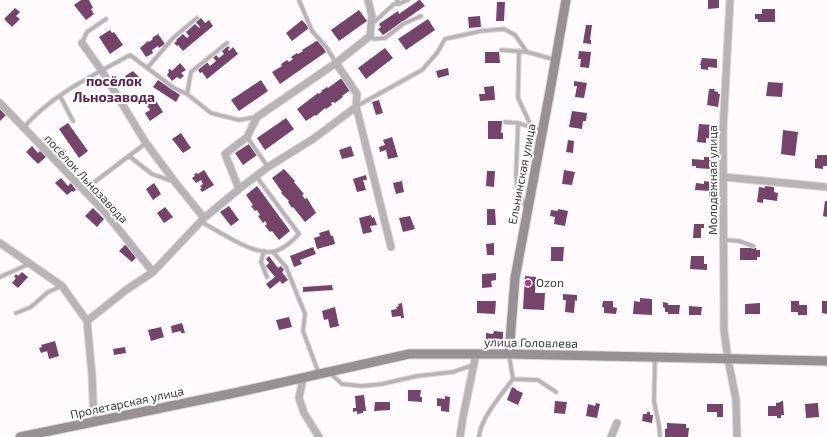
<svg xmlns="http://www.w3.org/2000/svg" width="827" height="437" font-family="'Exo 2',sans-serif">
<rect width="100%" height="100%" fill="#fefafd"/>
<path fill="#76436a" d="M81,0H89L93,8L91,9L94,14L86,20L74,5Z
M419,0H420L425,6L383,35L378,29L381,27L379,24L398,11L399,14Z
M708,0H719V8L708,9Z
M497,2H505L504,21H496Z
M15,8L20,12L16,16L20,19L12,27L4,19Z
M762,9H775V22H758V19H755V14H762Z
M359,10L367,21L339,41L331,30Z
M480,16L481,27L469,28L468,17Z
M201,18L205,23L209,20L213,26L183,51L178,45L177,46L174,43L177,41L176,40L183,34L187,38L189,36L186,32L195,24L199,28L200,27L196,22Z
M428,19L435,30L406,50L398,39Z
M302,20L309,28L292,41L286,33Z
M586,25H592L590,40H591V44L583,43Z
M110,30L112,33L114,32L123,45L110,54L99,37Z
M158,34L165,44L159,48L158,46L152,50L153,53L146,57L140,48L148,41L149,42L153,39L152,38Z
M318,40L326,52L280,84L272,72L282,66L281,64L287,60L289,62L293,59L291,57L297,53L298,54L303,51L302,50Z
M228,46L230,48L228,49L229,51L233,47L238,54L207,79L202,72L200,73L198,70L207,62L210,66L216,61L213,57L216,55L219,58L224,54L222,51Z
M385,48L393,58L366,79L358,68Z
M579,51L591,52L589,68L580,67L581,59H578Z
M485,52H499L500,63H485Z
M702,58L717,59V68L708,67V70L701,69V65H700Z
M180,63L186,70L181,73L184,76L180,79L177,77L172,81L167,75L169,72L168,70L170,69L172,71Z
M448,68L449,75L438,78L436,71Z
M133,71L139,77L129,83L125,76Z
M343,77L352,89L342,96L343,97L335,103L333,102L331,103L332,105L326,109L325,108L316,116L315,115L306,121L297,109L318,93V94L322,92L321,91L327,87L328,88Z
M158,80L180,95L176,102L153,87Z
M261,80L268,91L239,111L231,100Z
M574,81L587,83L584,98L575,97L577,86H574Z
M768,82L783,83L782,97L766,96Z
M494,86L495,100L480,101L479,94H485L484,87Z
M709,89H715L714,91L718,92V94H720L718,107L707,105Z
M154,98L163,112L150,121L145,113L150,110L146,104Z
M379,100L383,113L376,115L372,102Z
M0,109L6,115L0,121Z
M572,111L587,113L586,121H583L582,129L569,127Z
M286,118L294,129L265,150L257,138Z
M488,121H502L501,133H503V139H488Z
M68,123L88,151L79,158L59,129Z
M699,124L713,125L711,139L706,138V143L697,142Z
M783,130L798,132L795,156L781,154Z
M181,133L191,148L183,153L172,139Z
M392,137L398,157L388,159L386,150L380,152L379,147L385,145L383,140Z
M568,140L574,141L573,153L566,152Z
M249,144L257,155L243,165L235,153Z
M32,146L38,153L41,150L47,156L38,164L26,152Z
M351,146L354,156L342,159L339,150Z
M817,155H827V166H823V169L815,168V159H817Z
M704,157H711L710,169L696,168V166H692V159L704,160Z
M284,169L295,181L294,182L304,194L302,195L305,199L307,198L316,213L305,222L293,207L292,208L288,202L289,201L281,193L282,192L272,178Z
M204,170L214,185L202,192L200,189L202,188L200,186L203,184L201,180L196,183L192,178L195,176L194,174L197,173L198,174Z
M564,170L575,172L572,185L562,184Z
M487,171H495L494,187L486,186Z
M366,175L367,180H363L366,190L357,192L353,179Z
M61,178L68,186L71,183L76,190L73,192L72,191L67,195L55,183Z
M402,181L404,192L396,194L393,183Z
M704,181L711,182L710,191L695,190L696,183L704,184Z
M154,183L161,194L153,200L146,189Z
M257,186L290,231L279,240L272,231L270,232L265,226L267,224L265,221L263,223L258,216L260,215L257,210L255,211L251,206L253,205L246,195Z
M765,186L774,187V192L778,193L777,201L763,199V203L757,202L759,187L765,188Z
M825,201H827V217L823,216Z
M229,206L239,220L231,226L220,212Z
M165,207L173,217L164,223L157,213Z
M93,208L104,219L97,227L85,216Z
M487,209H495L496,225H487Z
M558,209L568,211L565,226L554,224L555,217L550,216L551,210L558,211Z
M371,215L372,218L374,217L377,225L370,226L372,232L363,234L359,218Z
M410,216L415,229L403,232L399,218Z
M694,224H704V228H701V238H693Z
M329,230L331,236H333L335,244L317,249L314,238L320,236L319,233Z
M494,243V255H487L486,244Z
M126,244L138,255L132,262L119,251Z
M313,247L316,254L300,260L302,264L294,267L290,256Z
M551,247H564L563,261H551Z
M740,248H756V250H760V257H757V260H740Z
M269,256L278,268L281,266L284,270L282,272L288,280L282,284L280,281L270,289L266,284L275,277L266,266L269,263L266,259Z
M691,256H704V264H707V270L690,269Z
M22,272L28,277L18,288L12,283L16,278L14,277L16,274L18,276Z
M496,273V280L491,281L492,287L482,288V274Z
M525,276L536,277L535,293H545L544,310L523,309Z
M332,285L333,290L303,292V287Z
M563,294L577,295V301L575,300L574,313L565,312L566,300H563Z
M640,298L652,299V315L633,314L634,301L640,302Z
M477,301H496L495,314L477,313Z
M603,301H613V307L617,308L616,314L604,313V307H602Z
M791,301H799V305H807V315H798V312H791Z
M822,301H827V314L822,313Z
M663,302L668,303V305H680L679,314H668V312H665V308L663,307Z
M402,303L404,318H401V316L392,317L391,310L397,309L396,307L399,306L398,304Z
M760,303V314H745V304Z
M689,306L702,307L701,315H689Z
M335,307L339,326L330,328L328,319L324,320L322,311Z
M289,317L292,327L279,330L276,320Z
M182,323L185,333H181V331L172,333L171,326Z
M161,327L164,337L151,341L148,330Z
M494,331L503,332V341L486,340V333L493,334Z
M55,341L59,356L49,359L47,351L41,353L39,348L42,347L41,345Z
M125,347L126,353L114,355L113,349Z
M512,387L516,389V390L523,393L518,405L507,400Z
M408,390H421L420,397H422V402L408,401Z
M364,395L366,411H363V413L357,414V411L353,412V408H356L355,396Z
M445,396L450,397L449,412L441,411V406H437V398L445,399Z
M555,401L567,402L565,414L554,413Z
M781,401H783L784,415H781V418H777V416H768V406H776V403L781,402Z
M375,402H390V410L374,411Z
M596,403L600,404L597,418L586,416L588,404L595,406Z
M818,403L819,417L806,418L805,404Z
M707,404H723V417H717V412H707Z
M647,412H650V415H653L652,423L642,421L643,414H647Z
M667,423L686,424V428H689L688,437H665V429H667Z"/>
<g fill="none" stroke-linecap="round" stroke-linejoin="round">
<defs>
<path id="lane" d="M299,0L312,31L327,48L336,63
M397,0L399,4L408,0
M372,24L394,4H399
M370,36L374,39L385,38L403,24L421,16
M82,43L87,32L106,19
M501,50L527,52
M519,51L518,98L532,128
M147,68L174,37L197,18
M187,94L191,72L227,43
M60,96L73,121
M357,106L422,70L437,53L445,39L481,31L504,29L515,35L527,52L556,60
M505,122L518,123L542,131
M518,123L516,175L517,187L526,208
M24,127C53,94 92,76 130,55L174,88L187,94L211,113L239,120L256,117
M247,137L268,167
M129,156L152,174L172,181
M84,190L146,143
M201,222C221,232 249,253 271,252C280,252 294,240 299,234L256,176
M724,240L739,241L753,246
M264,251L261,262L267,277
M273,252L286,267L305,314L303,331L319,374
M0,277L29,264
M16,313L31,307L48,292L62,286
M509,355L513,379
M655,359L654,401L659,425L660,437
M330,373L342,384L362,386L382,384L417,376L453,372L473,365
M479,437C480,419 502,394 513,379L538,380L556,392"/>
<path id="street" d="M368,0L372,16L370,36L336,63L357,94L356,107L358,114L391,247
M730,0L723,131L724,331L728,359L736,400L737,437
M82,43L102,71L146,143L175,182L204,218
M0,103L104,211L153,272
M724,177L827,187
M239,189L225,154L247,137L257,117L336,63
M0,243L62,286L87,321
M303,378L299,398L304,413L319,437
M94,422L92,375L87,321L126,290L153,272L204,218L239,189L268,167L313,139L356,107
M460,437L463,417L476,354
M611,437L617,423"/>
<path id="secondary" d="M509,354L515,278L552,80L566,0
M20,437L239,392L409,354H509L827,361"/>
</defs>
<use href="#lane" stroke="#dbd7da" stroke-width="5.5"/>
<use href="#street" stroke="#dbd7da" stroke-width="9"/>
<use href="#secondary" stroke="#dbd7da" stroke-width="11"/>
<use href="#lane" stroke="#b8b3b7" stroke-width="3.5"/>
<use href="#street" stroke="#b8b3b7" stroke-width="7"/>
<use href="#secondary" stroke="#979095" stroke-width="9"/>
</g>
<circle fill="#ad3c97" stroke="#fff" stroke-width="1.5" cx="528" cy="283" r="4"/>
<g text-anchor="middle" stroke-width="4" stroke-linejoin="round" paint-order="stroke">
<g font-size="12" fill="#3e3a3d" stroke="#fff">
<text transform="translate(522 174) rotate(-79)" y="4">Ельнинская улица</text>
<text transform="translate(86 179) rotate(47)" y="4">посёлок Льнозавода</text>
<text transform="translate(713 180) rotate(-90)" y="4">Молодёжная улица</text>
<text transform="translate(531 343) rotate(1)" y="4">улица Головлева</text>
<text transform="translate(127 403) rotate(-12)" y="4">Пролетарская улица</text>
</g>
<g font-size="12" fill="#3e3a3d" stroke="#fff" text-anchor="start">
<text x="536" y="287">Ozon</text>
</g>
<g font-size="14" font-weight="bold" fill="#5d2651" stroke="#fff">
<text x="114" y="86">посёлок<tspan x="114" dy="16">Льнозавода</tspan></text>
</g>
</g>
</svg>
